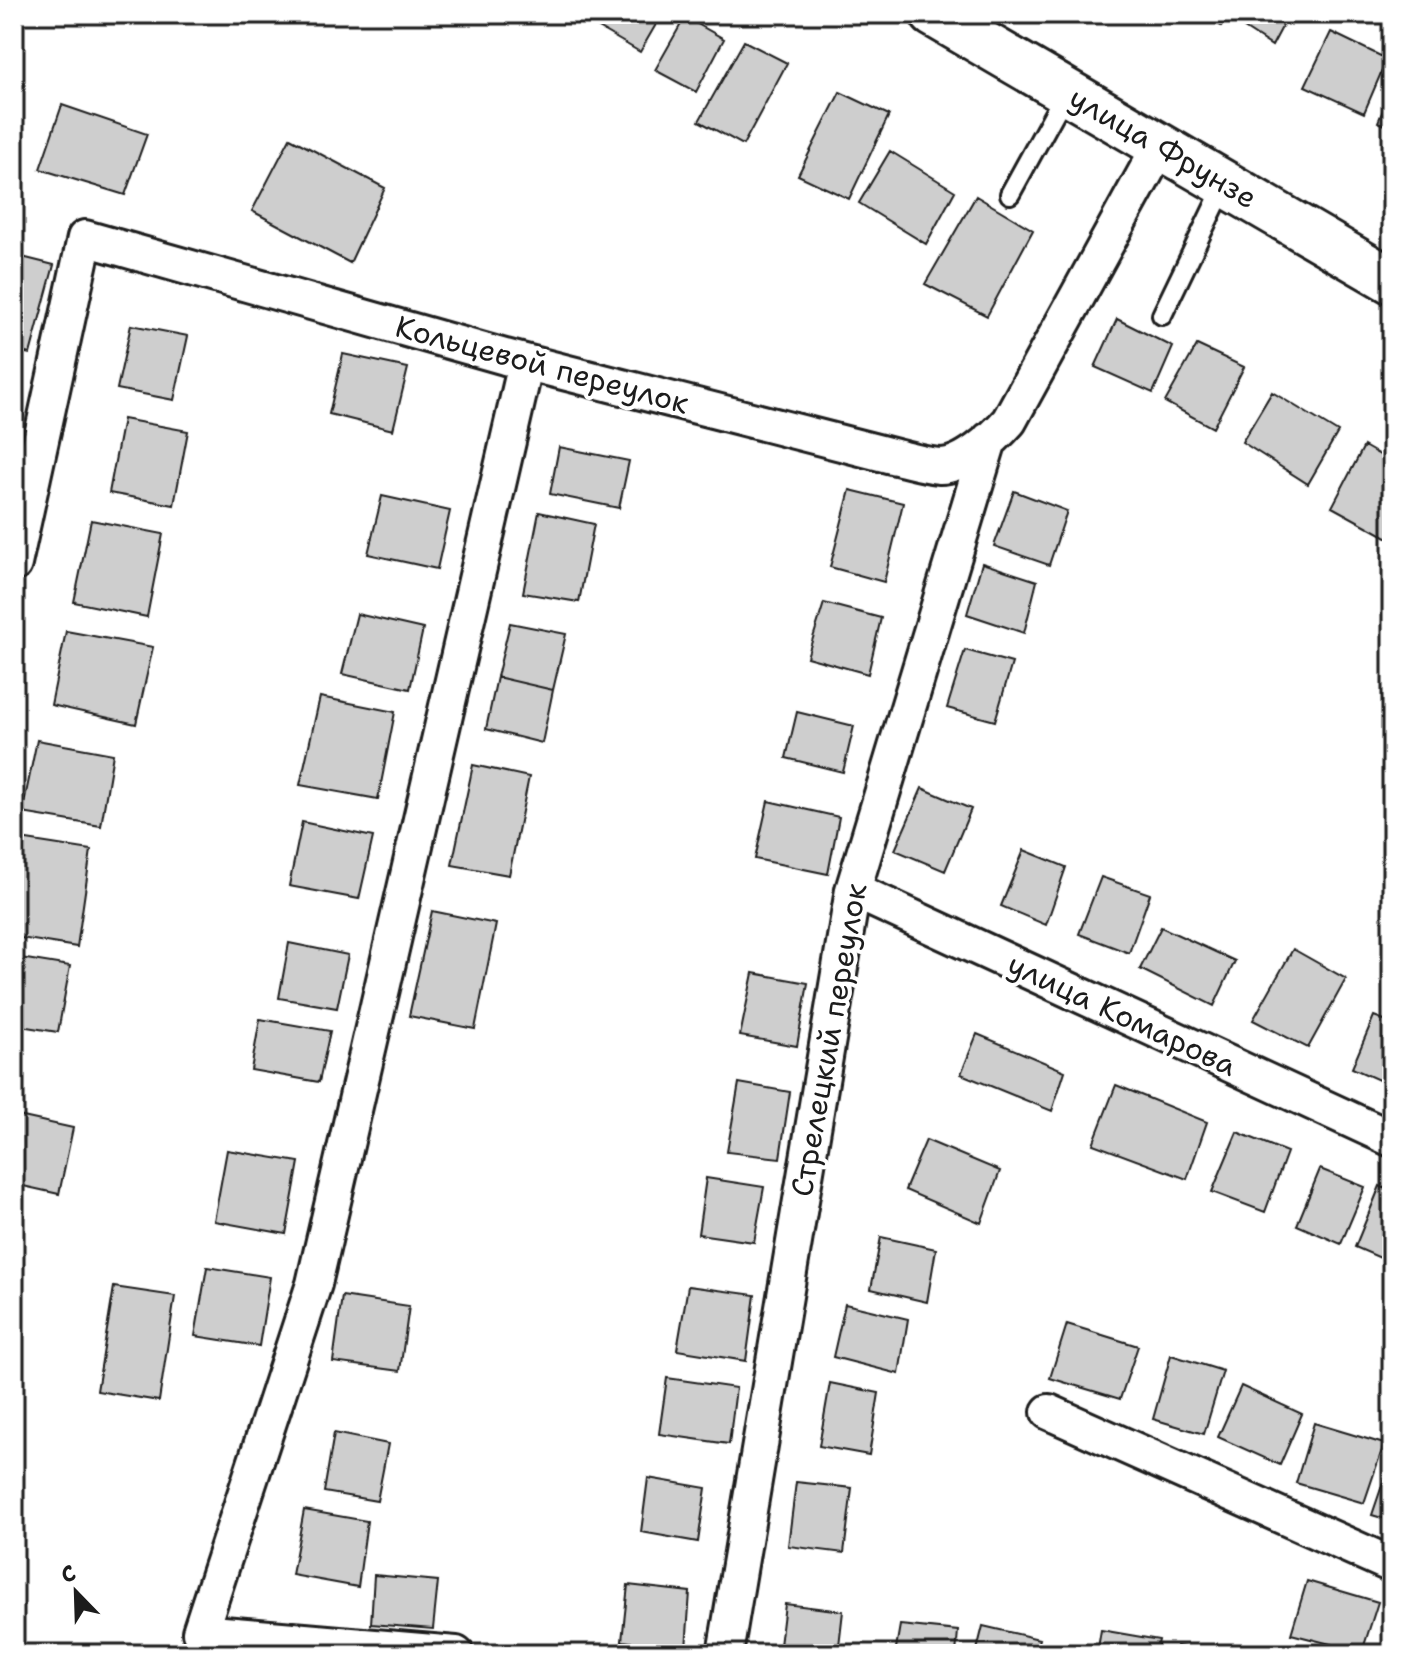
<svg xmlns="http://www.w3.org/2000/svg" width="1406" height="1668" font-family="'Shantell Sans',sans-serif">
<rect width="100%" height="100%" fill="#fff"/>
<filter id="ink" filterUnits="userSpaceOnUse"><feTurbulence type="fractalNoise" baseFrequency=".0125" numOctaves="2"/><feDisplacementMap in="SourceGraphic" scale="16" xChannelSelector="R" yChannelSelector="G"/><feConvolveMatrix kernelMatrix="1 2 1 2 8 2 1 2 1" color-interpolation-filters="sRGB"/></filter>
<g filter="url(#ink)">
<path fill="#cecece" stroke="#1c1c1c" stroke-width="2" d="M575,14H662L640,52Z
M1199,14H1227L1221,26Z
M1243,14H1289L1272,46L1238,24Z
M685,17L724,39L696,92L655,70Z
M1331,32L1387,59L1364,113L1305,86Z
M744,41L787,63L743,145L699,121Z
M1392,89V128L1378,122Z
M840,92L889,115L849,199L798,175Z
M62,105L147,134L125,195L40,169Z
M290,138L385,188L350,263L252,211Z
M890,151L955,191L926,244L859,203Z
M976,196L1033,230L987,316L925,284Z
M14,255L54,265L30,354L14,350Z
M1117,319L1173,347L1153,393L1095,367Z
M131,325L188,336L174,400L117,389Z
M1197,345L1244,367L1213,428L1165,402Z
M343,354L408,368L393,430L329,414Z
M1272,392L1338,432L1308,484L1242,442Z
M123,419L188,431L174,505L109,493Z
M1364,446L1392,462V540L1332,507Z
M559,447L629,461L619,508L550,494Z
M850,490L903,503L884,582L830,567Z
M1014,491L1067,511L1049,565L994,546Z
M382,496L450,511L437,569L368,554Z
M539,512L594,524L579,602L523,593Z
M91,520L163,534L147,617L74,602Z
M982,563L1037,581L1024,633L967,614Z
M824,603L881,618L868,674L807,657Z
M357,614L423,629L410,689L342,674Z
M510,623L566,634L553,690L497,677Z
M66,631L153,647L136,724L51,705Z
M965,650L1012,663L995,721L947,708Z
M497,677L553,690L542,743L486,729Z
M320,697L395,712L378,799L300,785Z
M797,712L854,726L843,772L786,758Z
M37,740L113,754L101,826L22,813Z
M473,765L529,777L509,875L452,865Z
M922,788L971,809L945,871L895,850Z
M768,801L839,817L828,874L755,859Z
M302,822L373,837L359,899L289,886Z
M14,838L91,850L77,947L14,937Z
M1024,850L1066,867L1046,925L1001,906Z
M1101,877L1150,894L1129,953L1079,934Z
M432,911L496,924L475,1029L409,1016Z
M1161,927L1235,961L1214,1006L1140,969Z
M289,943L348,955L337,1008L279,998Z
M1293,949L1346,979L1308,1048L1253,1020Z
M14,957L70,966L58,1032L14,1025Z
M753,973L808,983L797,1046L740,1036Z
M1374,1016L1392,1023V1086L1352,1068Z
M260,1019L330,1031L319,1082L251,1070Z
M977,1034L1065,1071L1052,1111L961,1074Z
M739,1083L790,1092L780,1158L727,1152Z
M1116,1085L1207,1122L1187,1179L1093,1144Z
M14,1115L73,1128L59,1194L14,1184Z
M1237,1132L1287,1152L1265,1212L1212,1192Z
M926,1140L1000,1171L981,1223L905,1190Z
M227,1150L299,1162L286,1234L214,1221Z
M1320,1169L1365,1187L1341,1244L1297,1225Z
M706,1178L764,1187L754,1242L698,1234Z
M1380,1186L1392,1192V1263L1355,1247Z
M881,1237L936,1249L927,1302L871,1289Z
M207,1267L270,1277L259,1346L195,1336Z
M688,1286L755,1295L746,1361L677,1350Z
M114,1287L175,1296L159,1401L97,1391Z
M342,1296L409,1306L400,1371L333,1362Z
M845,1304L908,1319L899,1374L833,1357Z
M1067,1324L1138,1346L1120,1399L1050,1378Z
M1171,1355L1223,1371L1204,1434L1153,1419Z
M667,1378L736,1388L729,1444L659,1434Z
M830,1383L879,1393L869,1455L819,1446Z
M1241,1386L1302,1414L1280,1465L1218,1437Z
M1314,1423L1384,1444L1364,1503L1296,1483Z
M334,1433L388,1444L377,1501L324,1492Z
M1392,1456V1521L1372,1515Z
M648,1478L706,1488L698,1542L641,1532Z
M796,1482L852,1488L844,1553L788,1546Z
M304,1510L367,1521L358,1587L292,1575Z
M374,1575L438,1581L433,1629L371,1624Z
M1307,1581L1378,1602L1362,1652L1291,1634Z
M628,1585L690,1592L686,1649L622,1641Z
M785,1604L843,1611L838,1654H779Z
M900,1625L958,1631L956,1654H895Z
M983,1626L1039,1639L1035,1654H976Z
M1101,1630L1159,1640L1156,1654H1097Z
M1177,1646L1240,1654H1176Z"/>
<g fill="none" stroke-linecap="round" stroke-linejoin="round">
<defs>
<path id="service" d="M1010,194L1066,92
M1162,315L1225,184"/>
<path id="minor" d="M14,564L85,238L505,357L896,457C910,460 925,465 940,466C964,466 994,438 1009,421L1160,146
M853,890L1392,1139
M1049,1412L1392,1565
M456,1654L200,1632L314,1284L526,363
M725,1654L853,890L989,440"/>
<path id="tertiary" d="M933,14L1392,281"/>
</defs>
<use href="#service" stroke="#1c1c1c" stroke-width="24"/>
<use href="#minor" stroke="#1c1c1c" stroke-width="40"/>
<use href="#tertiary" stroke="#1c1c1c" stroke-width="50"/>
<use href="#service" stroke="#fff" stroke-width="18"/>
<use href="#minor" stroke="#fff" stroke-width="34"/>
<use href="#tertiary" stroke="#fff" stroke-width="44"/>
</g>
</g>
<g text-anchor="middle" stroke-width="8" stroke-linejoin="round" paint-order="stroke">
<g font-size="30" fill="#1c1c1c" stroke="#fff">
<text transform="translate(1163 148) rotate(30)" y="10">улица Фрунзе</text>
<text transform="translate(542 365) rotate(15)" y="10">Кольцевой переулок</text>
<text transform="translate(1122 1015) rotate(25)" y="10">улица Комарова</text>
<text transform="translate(829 1040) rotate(-80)" y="10">Стрелецкий переулок</text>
</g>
</g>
<rect width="1406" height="1668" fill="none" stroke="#fff" stroke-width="48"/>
<rect x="24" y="24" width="1358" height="1620" fill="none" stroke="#1c1c1c" stroke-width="3" filter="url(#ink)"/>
<g transform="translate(76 1592) rotate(337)" stroke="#ffffff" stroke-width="6" paint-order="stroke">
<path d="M0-6L14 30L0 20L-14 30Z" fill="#1c1c1c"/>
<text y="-12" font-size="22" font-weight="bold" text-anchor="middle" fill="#1c1c1c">С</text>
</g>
</svg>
